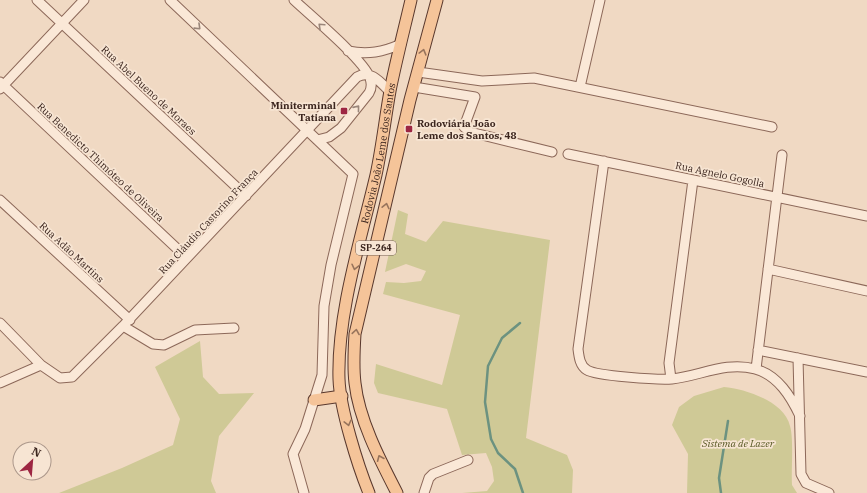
<svg xmlns="http://www.w3.org/2000/svg" width="867" height="493" font-family="'IBM Plex Serif',serif">
<rect width="100%" height="100%" fill="#f0d9c3"/>
<path fill="#cfc996" d="M398,210L408,214L405,234L426,242L443,221L550,240L526,438L567,455L573,470L572,493H462L487,491L494,481L492,467L486,453L462,455L447,409L378,393L374,383L376,364L442,385L460,315L383,294L386,282L404,283L421,281L426,271L406,264L385,272Z
M200,341L203,377L219,394L254,393L219,436L211,481L216,493H59L122,468L173,445L180,419L155,367Z
M724,387C745,389 784,401 790,426C794,439 791,470 792,485L797,493H687L688,454L672,425L679,407L694,396Z"/>
<g fill="none" stroke-linecap="round" stroke-linejoin="round">
<path stroke="#6c9280" stroke-width="2.5" d="M520,323L502,338L488,366L485,402L491,439L498,453L515,469L523,493
M721,493L719,478L728,421"/>
<defs>
<path id="minor" d="M37,0L246,196
M170,0L353,174L331,265L324,306L322,375L305,429L293,454L304,493
M294,0C311,16 364,60 370,78C372,84 372,88 369,93L341,128L329,137L317,140
M348,51C368,55 383,52 401,44
M418,72L482,81L534,78L772,127
M0,82L187,258
M414,87L475,97L464,127L470,132L552,152
M580,87L600,0
M0,89L84,0
M568,154L867,216
M604,161L578,349C579,357 580,366 587,370C596,376 659,380 672,379C700,376 726,361 755,369C778,375 791,397 800,416
M0,200L130,320
M768,269L867,291
M0,323L41,365L60,378L72,377L123,326L357,77C371,69 381,83 390,92
M123,326L153,344L164,345L195,330L234,328
M758,350L867,372
M798,358L801,474L806,483L829,493
M756,369L782,155
M671,379L669,363L693,180
M0,383L41,365
M424,493L429,478L433,474L468,460"/>
<g id="major">
<path d="M314,400L342,396"/>
<path id="s1" d="M369,493C358,466 340,409 339,379C337,314 361,239 376,175C382,147 385,119 390,91C396,61 404,30 411,0"/>
<path d="M397,493C380,460 359,420 355,383C353,367 354,350 355,334L410,100L437,0"/>
</g>
</defs>
<use href="#minor" stroke="#8c6859" stroke-width="11"/>
<use href="#major" stroke="#59382d" stroke-width="13"/>
<use href="#minor" stroke="#fae8d7" stroke-width="9"/>
<use href="#major" stroke="#f5c499" stroke-width="11"/>
</g>
<defs><path id="oneway-chevron" d="M-2-3.5L2.5 0L-2 3.5" fill="none" stroke-width="1.6" stroke-linecap="round" stroke-linejoin="round"/></defs>
<g stroke="#9a867a">
<use href="#oneway-chevron" transform="translate(321 26) rotate(-137)"/>
<use href="#oneway-chevron" transform="translate(198 27) rotate(44)"/>
<use href="#oneway-chevron" transform="translate(357 108) rotate(-51)"/>
</g>
<g stroke="#98745c">
<use href="#oneway-chevron" transform="translate(423 52) rotate(-75)"/>
<use href="#oneway-chevron" transform="translate(386 206) rotate(-77)"/>
<use href="#oneway-chevron" transform="translate(355 267) rotate(103)"/>
<use href="#oneway-chevron" transform="translate(356 332) rotate(-81)"/>
<use href="#oneway-chevron" transform="translate(348 423) rotate(76)"/>
<use href="#oneway-chevron" transform="translate(380 458) rotate(-113)"/>
</g>
<g fill="#9d2642" stroke="#f7e5d3" stroke-width="1.5">
<rect x="340" y="107" width="8" height="8" rx="2"/>
<rect x="405" y="125" width="8" height="8" rx="2"/>
</g>
<g text-anchor="middle" stroke-width="3.5" stroke-linejoin="round" paint-order="stroke">
<rect fill="#f7e5d3" stroke="#735f54" stroke-width="1" x="356" y="241" width="40" height="14" rx="3"/>
<g font-size="9" font-weight="bold" fill="#3b251e">
<text x="376" y="251">SP-264</text>
</g>
<g font-size="10" fill="#3b251e" stroke="#f7e5d3">
<text transform="translate(149 90) rotate(43)" y="4">Rua Abel Bueno de Moraes</text>
<text dy="4" stroke="none"><textPath href="#s1" startOffset="348">Rodovia João Leme dos Santos</textPath></text>
<text transform="translate(101 162) rotate(43)" y="4">Rua Benedicto Thimóteo de Oliveira</text>
<text transform="translate(720 174) rotate(12)" y="4">Rua Agnelo Gogolla</text>
<text transform="translate(208 221) rotate(-47)" y="4">Rua Cláudio Castorino França</text>
<text transform="translate(72 252) rotate(43)" y="4">Rua Adão Martins</text>
</g>
<g font-size="10" font-weight="bold" fill="#3b251e" stroke="#f7e5d3" text-anchor="end">
<text x="336" y="109">Miniterminal<tspan x="336" dy="12">Tatiana</tspan></text>
<text x="417" y="127" text-anchor="start">Rodoviária João<tspan x="417" dy="12">Leme dos Santos, 48</tspan></text>
</g>
<g font-size="10" font-style="italic" fill="#575823" stroke="#f7e5d3">
<text x="738" y="447">Sistema de Lazer</text>
</g>
</g>
<g transform="translate(32 461) rotate(26)"><circle r="19" fill="#f7e5d3" stroke="#ac988b"/>
<path d="M0-3L7 15L0 10L-7 15Z" fill="#9d2642"/>
<text y="-6" font-size="11" font-weight="bold" text-anchor="middle" fill="#3b251e">N</text>
</g>
</svg>
